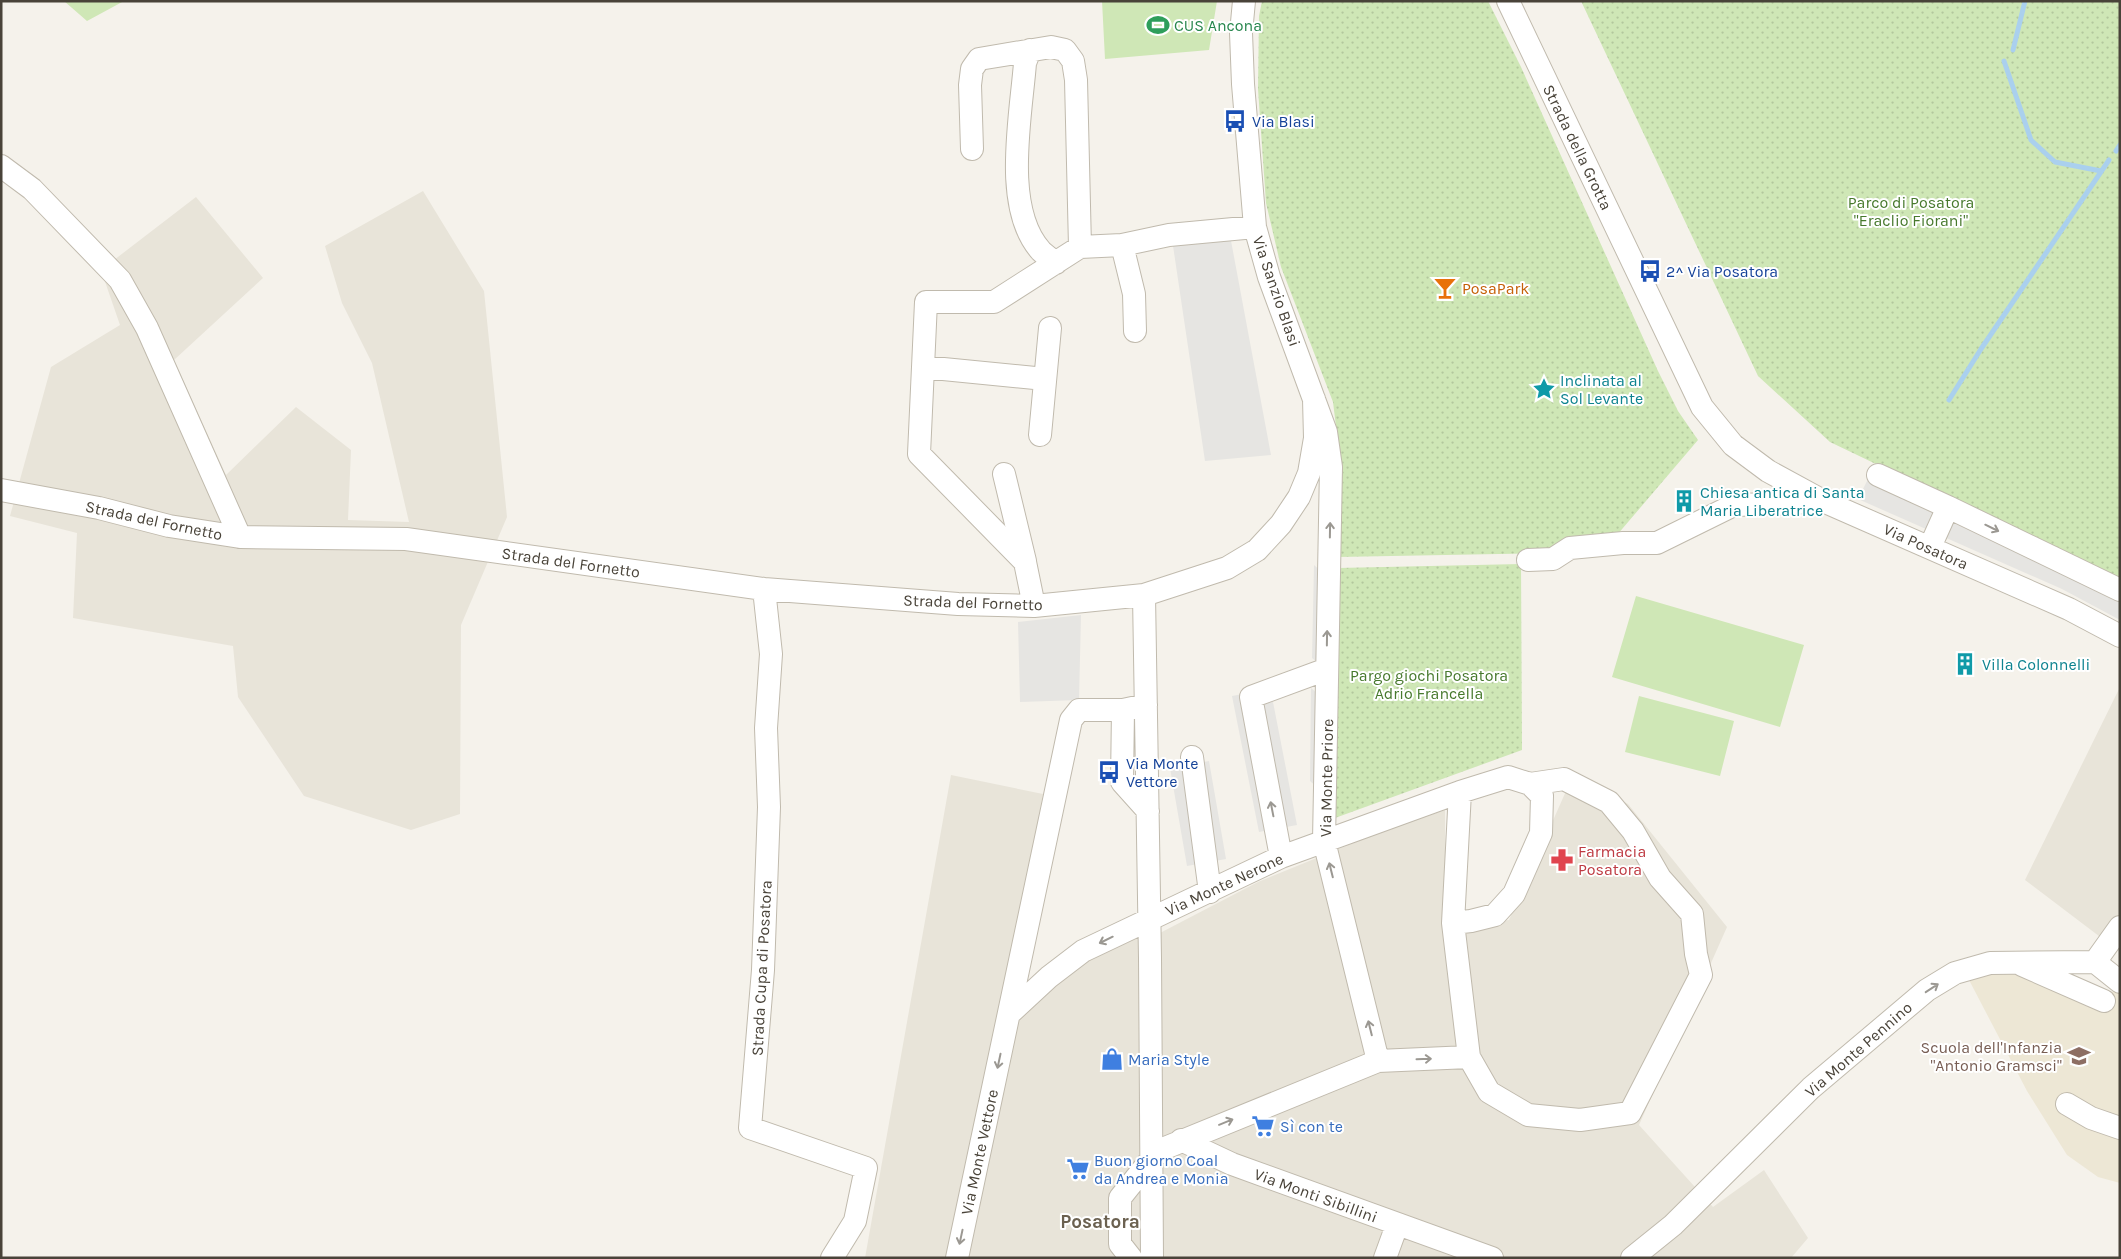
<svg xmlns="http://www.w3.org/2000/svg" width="2121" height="1259" font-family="Karla,sans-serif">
<defs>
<pattern id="park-dots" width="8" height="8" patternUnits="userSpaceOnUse" patternTransform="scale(1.25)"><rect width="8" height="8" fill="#cfe7b6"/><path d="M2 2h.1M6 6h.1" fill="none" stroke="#b3c79d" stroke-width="1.8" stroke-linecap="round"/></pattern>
</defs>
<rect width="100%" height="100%" fill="#f5f2eb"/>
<path fill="#e8e4d9" d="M423,191L484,291L507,517L461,625L460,814L411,830L304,796L238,697L233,646L73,618L77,533L10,516L51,367L120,325L101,270L196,197L263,278L174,360L226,475L296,407L351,450L348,520L409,522L372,363L342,303L325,246Z
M2120,687V952L2025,880Z
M1574,773L1628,804L1727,927L1639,1125L1713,1207L1764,1170L1808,1238L1791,1258H865L951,775L1043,794L1000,1030L1051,986L1123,938L1160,933L1258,882L1378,833L1445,810V928L1509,920Z"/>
<path fill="#ede7d5" d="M1995,972L2024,973L2059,978L2113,992L2120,981V1183L2098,1177L2067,1155L2027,1091L1968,978Z"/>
<path fill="#cfe7b6" d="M64,1H124L87,21Z
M1102,1H1217L1209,50L1105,59Z
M1636,596L1804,645L1780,727L1612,677Z
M1639,696L1734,721L1720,776L1625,752Z"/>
<path fill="url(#park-dots)" d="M1262,1H1488L1521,67L1658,371L1678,411L1698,440L1617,535L1546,553L1338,557L1340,459L1333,402L1281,267L1266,203L1258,89L1259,16Z
M1581,1H2120V581L1830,442L1758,376Z
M1521,564L1522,750L1335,818L1338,568Z"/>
<path fill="#e6e5e2" d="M1229,230L1271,455L1205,461L1172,239Z
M1876,463L2120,581V620L2062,589L1858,499Z
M1314,565L1324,574L1322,666L1312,658Z
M1081,615L1079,700L1020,702L1018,622Z
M1311,688L1322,697L1320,790L1310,781Z
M1248,693L1251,706L1273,702L1297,825L1259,832L1232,696Z
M1209,761L1226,859L1187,866L1170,768Z"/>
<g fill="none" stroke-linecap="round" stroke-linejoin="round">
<path stroke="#aad0ee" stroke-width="5" d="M2013,50L2025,1
M2004,61L2031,140L2055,162L2101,171
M2116,151L2120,145
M1949,400L1981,349L2109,160"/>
<defs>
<path id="minor" d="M1508,1L1702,407L1733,445L1768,471L1823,501L2069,609L2120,636
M1030,50L1025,63C1021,116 1002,208 1041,251C1045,255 1051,259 1056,263
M972,149L970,85L972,69L979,59L1051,47L1065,50L1073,61L1076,80L1080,247
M1,166L32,189L120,280L147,328L240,537
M1122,245L1134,294L1135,331
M923,367L1045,379
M1040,435L1050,328
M1004,474L1025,561
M1878,475L1948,507L1930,547
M1,490L99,508L169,526L240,537L406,539L764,589L958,604L1034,606L1144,595L1227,568L1257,550L1281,524L1299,497L1309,473L1315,438L1314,399
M1948,507L2120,590
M1528,560L1553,559L1570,548L1623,543H1657L1734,505L1774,504L1823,501
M764,589L771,654L766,728L769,807L763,970L750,1128L866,1168L855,1221L832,1258
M1144,595L1150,958L1152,1258
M1034,606L1025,562L919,454L926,302H994L1080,247L1122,245L1169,235L1255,227
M1123,710L1122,782L1148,811
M1192,757L1210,892
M1281,857L1251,697L1327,669
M1453,923L1471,921L1495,915L1514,894L1541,833L1542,796L1530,784L1508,777L1460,792L1453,923L1469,1057L1489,1092L1528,1115L1580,1120L1630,1113L1701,975L1696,954L1692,914L1660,878L1633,831L1609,802L1564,779L1530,784
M2095,962L2120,982
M2022,965L2104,1001
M1009,1014L1049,977L1083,951L1281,857L1460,792
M1378,1061L1469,1057
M2067,1104L2091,1118L2120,1128
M1181,1140L1232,1164L1492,1258
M957,1258L1071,720L1079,710H1123L1146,705
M1131,1258L1120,1244V1198L1152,1158L1165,1148L1378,1061L1324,841L1331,467L1326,432L1269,277L1255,227L1243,84L1241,33L1244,1
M1385,1258L1397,1225
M1632,1258L1673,1225L1811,1088L1927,990L1955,973L1990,963L2095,962L2120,927"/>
</defs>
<use href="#minor" stroke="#c0baad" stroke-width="24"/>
<use href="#minor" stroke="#fff" stroke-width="22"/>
</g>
<defs><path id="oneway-shaft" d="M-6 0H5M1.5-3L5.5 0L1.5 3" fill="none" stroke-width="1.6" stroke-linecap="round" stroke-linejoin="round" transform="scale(1.25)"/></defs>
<g stroke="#9b9892">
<use href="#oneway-shaft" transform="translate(1992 528) rotate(26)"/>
<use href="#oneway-shaft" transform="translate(1330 530) rotate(-89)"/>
<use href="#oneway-shaft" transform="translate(1327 638) rotate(-89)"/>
<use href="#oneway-shaft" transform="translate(1272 809) rotate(-101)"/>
<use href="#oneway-shaft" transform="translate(1331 870) rotate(-104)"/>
<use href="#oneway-shaft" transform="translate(1106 940) rotate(154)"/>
<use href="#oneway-shaft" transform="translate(1932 988) rotate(-33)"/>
<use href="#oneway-shaft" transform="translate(1370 1028) rotate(-104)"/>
<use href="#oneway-shaft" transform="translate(1424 1059) rotate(-2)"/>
<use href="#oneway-shaft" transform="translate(999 1061) rotate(102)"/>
<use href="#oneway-shaft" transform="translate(1226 1122) rotate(-22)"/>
<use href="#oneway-shaft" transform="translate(961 1237) rotate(102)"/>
</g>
<defs>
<symbol id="stadium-bare" viewBox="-9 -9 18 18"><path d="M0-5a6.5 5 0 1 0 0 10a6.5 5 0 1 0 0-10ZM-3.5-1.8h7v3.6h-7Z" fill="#2e9e5b" stroke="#fff" stroke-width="2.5" paint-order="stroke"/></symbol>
<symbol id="bus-bare" viewBox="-9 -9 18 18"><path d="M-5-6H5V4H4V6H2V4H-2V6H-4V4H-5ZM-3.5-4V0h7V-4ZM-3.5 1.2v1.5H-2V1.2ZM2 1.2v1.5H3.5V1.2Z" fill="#1a4fb4" stroke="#fff" stroke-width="2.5" paint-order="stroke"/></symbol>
<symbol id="bar-bare" viewBox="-9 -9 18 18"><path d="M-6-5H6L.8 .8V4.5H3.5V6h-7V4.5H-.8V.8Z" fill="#e8710a" stroke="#fff" stroke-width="2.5" paint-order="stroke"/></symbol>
<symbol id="sight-bare" viewBox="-9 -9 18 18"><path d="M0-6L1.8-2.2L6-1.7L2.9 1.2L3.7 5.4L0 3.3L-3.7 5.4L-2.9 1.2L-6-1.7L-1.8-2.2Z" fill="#0f9aa8" stroke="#fff" stroke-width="2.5" paint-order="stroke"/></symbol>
<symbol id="building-bare" viewBox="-9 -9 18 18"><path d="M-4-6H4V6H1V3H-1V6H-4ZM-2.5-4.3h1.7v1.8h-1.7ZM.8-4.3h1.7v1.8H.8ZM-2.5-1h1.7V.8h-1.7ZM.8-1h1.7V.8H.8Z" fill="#0f9aa8" stroke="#fff" stroke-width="2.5" paint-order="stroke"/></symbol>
<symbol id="pharmacy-bare" viewBox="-9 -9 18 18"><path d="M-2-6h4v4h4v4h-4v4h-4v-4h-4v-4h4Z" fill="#e0444e" stroke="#fff" stroke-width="2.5" paint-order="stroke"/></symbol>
<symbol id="school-bare" viewBox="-9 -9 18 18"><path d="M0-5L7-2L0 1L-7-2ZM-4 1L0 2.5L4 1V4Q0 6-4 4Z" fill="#8d6e63" stroke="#fff" stroke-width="2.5" paint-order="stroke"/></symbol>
<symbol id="shop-bare" viewBox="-9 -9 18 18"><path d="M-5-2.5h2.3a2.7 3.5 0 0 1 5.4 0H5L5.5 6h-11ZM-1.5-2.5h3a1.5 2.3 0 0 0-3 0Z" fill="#3f7fe0" stroke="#fff" stroke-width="2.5" paint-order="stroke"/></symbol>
<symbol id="supermarket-bare" viewBox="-9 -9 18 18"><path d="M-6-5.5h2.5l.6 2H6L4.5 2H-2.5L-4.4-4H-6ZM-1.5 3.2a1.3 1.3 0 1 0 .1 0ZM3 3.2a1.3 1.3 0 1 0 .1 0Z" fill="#3f7fe0" stroke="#fff" stroke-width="2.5" paint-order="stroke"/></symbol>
</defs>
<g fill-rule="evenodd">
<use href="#stadium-bare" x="1142" y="9" width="32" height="32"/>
<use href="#bus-bare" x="1219" y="105" width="32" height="32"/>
<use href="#bus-bare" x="1634" y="255" width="32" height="32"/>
<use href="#bar-bare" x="1429" y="272" width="32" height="32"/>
<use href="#sight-bare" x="1528" y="373" width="32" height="32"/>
<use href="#building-bare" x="1668" y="485" width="32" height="32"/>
<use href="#building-bare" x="1949" y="648" width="32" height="32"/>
<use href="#bus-bare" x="1093" y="756" width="32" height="32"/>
<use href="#pharmacy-bare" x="1546" y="844" width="32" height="32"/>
<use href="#school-bare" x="2063" y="1040" width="32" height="32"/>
<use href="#shop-bare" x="1096" y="1043" width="32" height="32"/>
<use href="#supermarket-bare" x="1247" y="1110" width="32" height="32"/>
<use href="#supermarket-bare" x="1062" y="1153" width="32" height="32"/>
</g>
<g text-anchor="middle" stroke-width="4" stroke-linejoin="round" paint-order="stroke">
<g font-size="16" fill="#27864d" stroke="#fff" text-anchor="start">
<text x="1174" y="31">CUS Ancona</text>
</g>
<g font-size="16" fill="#164399" stroke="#fff" text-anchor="start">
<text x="1252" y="127">Via Blasi</text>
<text x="1666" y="277">2^ Via Posatora</text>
<text x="1126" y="769">Via Monte<tspan x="1126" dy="18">Vettore</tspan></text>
</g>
<g font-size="16" fill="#494339" stroke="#fff">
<text transform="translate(1578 147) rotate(64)" y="6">Strada della Grotta</text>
<text transform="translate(1277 291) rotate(71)" y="6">Via Sanzio Blasi</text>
<text transform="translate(154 520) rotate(12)" y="6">Strada del Fornetto</text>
<text transform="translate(1926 546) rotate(24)" y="6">Via Posatora</text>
<text transform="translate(571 562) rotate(8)" y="6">Strada del Fornetto</text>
<text transform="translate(973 602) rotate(2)" y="6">Strada del Fornetto</text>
<text transform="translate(1326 778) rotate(-89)" y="6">Via Monte Priore</text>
<text transform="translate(1224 884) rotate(-25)" y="6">Via Monte Nerone</text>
<text transform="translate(761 968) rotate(-87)" y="6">Strada Cupa di Posatora</text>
<text transform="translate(1858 1049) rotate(-41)" y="6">Via Monte Pennino</text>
<text transform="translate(979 1152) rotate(-78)" y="6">Via Monte Vettore</text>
<text transform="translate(1316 1195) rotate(20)" y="6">Via Monti Sibillini</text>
</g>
<g font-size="16" fill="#47792d" stroke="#fff">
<text x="1911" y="208">Parco di Posatora<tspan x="1911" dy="18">"Eraclio Fiorani"</tspan></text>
<text x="1429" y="681">Pargo giochi Posatora<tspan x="1429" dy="18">Adrio Francella</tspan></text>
</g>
<g font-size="16" fill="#c56008" stroke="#fff" text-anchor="start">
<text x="1462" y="294">PosaPark</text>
</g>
<g font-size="16" fill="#0d838f" stroke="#fff" text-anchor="start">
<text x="1560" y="386">Inclinata al<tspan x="1560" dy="18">Sol Levante</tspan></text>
<text x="1700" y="498">Chiesa antica di Santa<tspan x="1700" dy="18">Maria Liberatrice</tspan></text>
<text x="1982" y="670">Villa Colonnelli</text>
</g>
<g font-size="16" fill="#be3a42" stroke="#fff" text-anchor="start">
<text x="1578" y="857">Farmacia<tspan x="1578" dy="18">Posatora</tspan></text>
</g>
<g font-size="16" fill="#785e54" stroke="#fff" text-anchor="end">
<text x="2062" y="1053">Scuola dell'Infanzia<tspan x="2062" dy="18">"Antonio Gramsci"</tspan></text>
</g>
<g font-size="16" fill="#366cbe" stroke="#fff" text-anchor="start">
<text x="1128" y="1065">Maria Style</text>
<text x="1280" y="1132">Sì con te</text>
<text x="1094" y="1166">Buon giorno Coal<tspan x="1094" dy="18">da Andrea e Monia</tspan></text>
</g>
<g font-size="19" font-weight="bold" fill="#6b6150" stroke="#fff">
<text x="1100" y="1228">Posatora</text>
</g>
</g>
<rect width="2121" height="1259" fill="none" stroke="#494339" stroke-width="5"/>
</svg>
